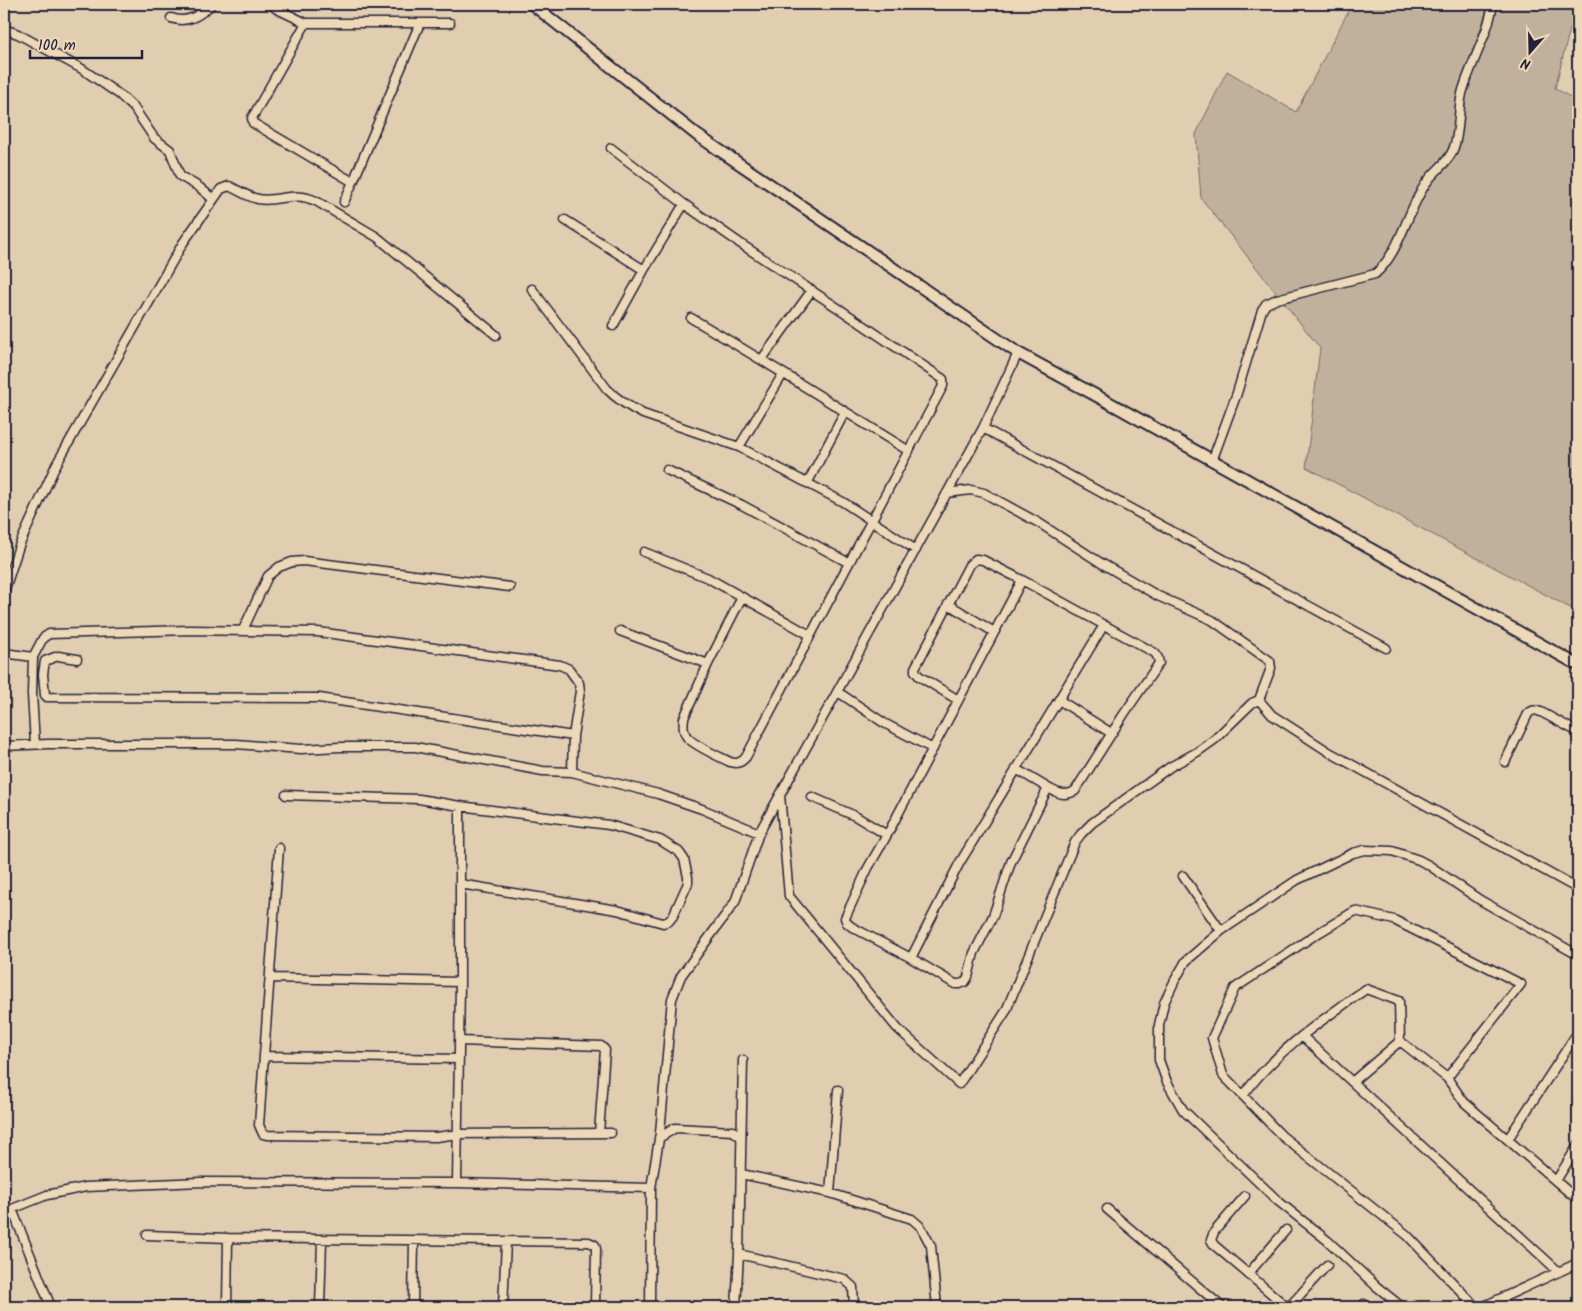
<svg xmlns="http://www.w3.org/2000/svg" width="1582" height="1311" font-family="Kalam,sans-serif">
<rect width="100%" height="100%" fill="#e1cdb0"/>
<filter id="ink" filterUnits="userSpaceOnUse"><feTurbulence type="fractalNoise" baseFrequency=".02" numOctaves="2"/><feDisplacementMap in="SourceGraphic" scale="10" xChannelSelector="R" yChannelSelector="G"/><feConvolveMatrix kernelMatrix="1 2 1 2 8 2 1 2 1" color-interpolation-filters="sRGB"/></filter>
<g filter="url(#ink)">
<path fill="#c1b19c" stroke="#726a6c" d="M1352,4H1578V15L1574,13L1555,88L1578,102V612L1306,467L1320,348L1201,198L1196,134L1227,71L1296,112Z"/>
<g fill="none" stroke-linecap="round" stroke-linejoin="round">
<defs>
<path id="street" d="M273,4V6L277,9L306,23H450
M171,18C188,24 200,15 212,4
M306,23L252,118L253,123L353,182L420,23
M4,29L18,34L82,69L120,95L134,108L154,138L170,150L180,176L199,187L213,199
M611,148L684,204L741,244L841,310L943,379V386L746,757C741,763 737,764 730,762C720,757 693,745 687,737C683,732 683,725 684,718L708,664L742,597
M344,202L353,182
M565,220L644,270
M532,289L607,389C618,400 629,407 643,414L739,447L843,502L916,550
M691,318C765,361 837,407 909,451
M613,326L644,270L684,204
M762,359L812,290
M983,428L1386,648
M739,447L783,374
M1212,461L1237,393L1262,310L1266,304L1277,299L1375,274C1401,252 1407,209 1427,182C1435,170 1447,164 1453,150C1461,131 1457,109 1463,90C1472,61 1488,34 1493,4
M667,470L742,505L849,563
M808,482L845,412
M947,493L971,490L984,493L1039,523L1101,563L1158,596L1212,620L1270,661L1271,668L1259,700L1272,715L1329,752L1578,889
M644,552L708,578L810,635
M4,592L19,546L56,465L183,243L221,189L229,186C238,190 248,197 258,199C278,203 292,190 316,201L377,237L496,335
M948,604L994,632
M243,630L268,576L279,567L292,562L304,561L510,587
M620,631L708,664
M4,653L33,657
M77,659L58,656L45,661L43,674L45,695L47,697L319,698L573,736
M838,692L884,723L933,749
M1059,700L1111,733
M35,744L32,694L33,657L43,638L49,634L190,630L318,632L560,665L569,669L579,683L580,691L573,736L572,772
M4,746L48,744H236L301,749L340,747H415L543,771L572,772L658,794L702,809L759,833
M1505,762L1528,714C1533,709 1535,710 1541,712L1578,732
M1048,788C1058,793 1064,797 1075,791L1124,714L1159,663L1158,658L1155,653L1104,625
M286,795L419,799L460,806L609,825L660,840L679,852L684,859L688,877V883L673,916L669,921L663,923L617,910L460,884
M780,795L789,896L897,1028L959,1084L1006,1011L1075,842L1081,834L1092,823L1170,767L1197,752L1214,740L1252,703L1259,700
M812,797L855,816L887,835L1022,580L983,560L976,559L969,565L915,668V671L919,676L958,700
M887,835L868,868L845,918L847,923L852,927L911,958L959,864L1104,625L1022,580
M279,848L259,1125L263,1134L268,1135L436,1137L458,1134L611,1133
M1183,876L1221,931
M911,958L955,984H960L965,982L968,977L974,953L993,916L1011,862L1048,788L1016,769
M270,978L460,982
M1302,1036L1559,1272
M459,1041L601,1046L605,1050L599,1133
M264,1056L459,1059
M1447,1078L1521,984L1394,920L1355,911L1315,935L1235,988L1212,1038L1223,1075L1282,1136L1407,1235L1476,1307
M1352,1082L1400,1041
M1243,1096C1274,1052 1322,1020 1366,989L1399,1001L1400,1041L1447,1078L1464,1102L1578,1200
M659,1138L675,1128L733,1131L741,1137
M1508,1139L1578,1032
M741,1174L830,1193L912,1219L921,1227L931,1246L937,1307
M1556,1181L1578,1145
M457,1183L460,982V806
M830,1193L838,1090
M1245,1196L1214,1232L1211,1240L1214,1245L1287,1307
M12,1209L47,1195L86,1187L201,1182L457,1183L651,1188
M1107,1209L1222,1307
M4,1213L12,1209L51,1307
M147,1235L228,1238L589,1242L595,1245L596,1249L595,1307
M739,1254L844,1279L853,1287L854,1307
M1248,1274L1286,1230
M227,1307L228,1238
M320,1307L322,1240
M413,1307L414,1240
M503,1307L506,1242
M650,1307L651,1188L660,1133L672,999L681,976L735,902L759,833L983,428L1018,353
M736,1307L739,1254L743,1060
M1289,1307L1327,1265
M1362,1307L1364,1304
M1402,1307L1376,1286L1328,1241L1278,1201L1183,1110L1167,1082L1159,1060V1025L1164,1003L1175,980L1186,961L1221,931L1297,880L1353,853L1365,850L1392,851L1419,860L1430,866L1480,900L1578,955
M1482,1307L1578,1263"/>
<path id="secondary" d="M532,4L697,135L1018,353L1119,408L1578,665"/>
</defs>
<use href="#street" stroke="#22223b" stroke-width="11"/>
<use href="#secondary" stroke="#22223b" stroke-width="14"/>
<use href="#street" stroke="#edd8b7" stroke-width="8"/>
<use href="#secondary" stroke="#edd8b7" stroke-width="10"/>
</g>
</g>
<rect width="1582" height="1311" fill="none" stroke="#edd8b7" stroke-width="20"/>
<rect x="10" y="10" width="1562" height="1291" fill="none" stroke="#22223b" stroke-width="2" filter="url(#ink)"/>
<g transform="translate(1530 52) rotate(200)" stroke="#edd8b7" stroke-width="4" paint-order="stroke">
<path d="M0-4L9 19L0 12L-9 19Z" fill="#22223b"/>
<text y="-8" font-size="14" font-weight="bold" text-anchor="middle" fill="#22223b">N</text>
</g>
<path d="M30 50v8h112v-8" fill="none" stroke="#22223b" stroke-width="2.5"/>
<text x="38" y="50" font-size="15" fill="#22223b" stroke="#edd8b7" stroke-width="4" paint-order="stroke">100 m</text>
</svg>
